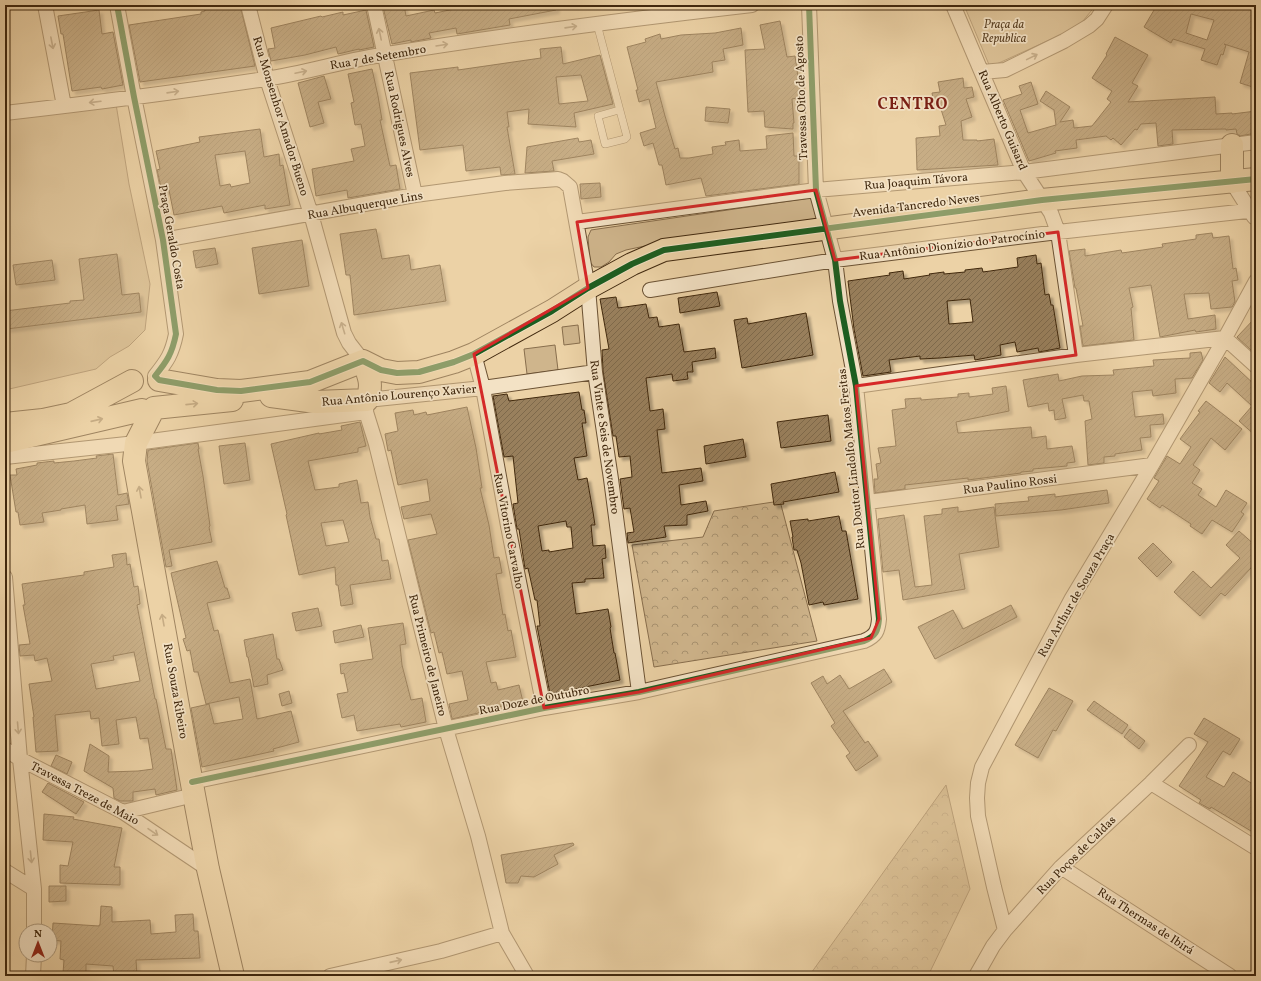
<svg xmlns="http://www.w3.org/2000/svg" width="1261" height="981" font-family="Vollkorn,serif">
<defs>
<pattern id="forest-crowns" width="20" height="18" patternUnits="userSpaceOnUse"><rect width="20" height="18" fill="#cfb58c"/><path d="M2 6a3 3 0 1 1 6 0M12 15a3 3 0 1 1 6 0" fill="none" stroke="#a99371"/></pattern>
<pattern id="building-hatch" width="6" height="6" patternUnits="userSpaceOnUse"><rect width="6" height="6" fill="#99805d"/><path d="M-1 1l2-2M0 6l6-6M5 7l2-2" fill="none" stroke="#7e694b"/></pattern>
<filter id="shadow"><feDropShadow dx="3.5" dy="3.5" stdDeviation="1" flood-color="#0004"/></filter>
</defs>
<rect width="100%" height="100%" fill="#ecd2a6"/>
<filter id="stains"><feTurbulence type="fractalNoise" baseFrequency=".005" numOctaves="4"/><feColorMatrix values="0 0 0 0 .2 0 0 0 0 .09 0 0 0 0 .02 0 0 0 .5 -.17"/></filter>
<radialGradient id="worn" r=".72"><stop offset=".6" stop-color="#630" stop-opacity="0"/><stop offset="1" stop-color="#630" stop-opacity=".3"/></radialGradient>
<path fill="#cfb58c" stroke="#886e4d" d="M964,5H1096L1078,27L990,67Z
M116,104L129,184L150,284L145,330L129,346L110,357L96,369L5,390V118Z
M810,198L815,206L819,224L659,243L626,250L616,254L609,262L601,267H594L590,262L588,237L591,230Z
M578,325L580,343L564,345L562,327Z
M555,345L558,370L527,374L524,349Z"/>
<path fill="url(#forest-crowns)" stroke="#886e4d" d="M780,501L817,641L654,667L632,545L703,537L714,511Z
M946,785L970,889L928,976H809Z"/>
<path fill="url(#building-hatch)" stroke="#40280e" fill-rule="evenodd" filter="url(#shadow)" d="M204,5H240L255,66L140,82L129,25L201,14V12L205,11Z
M384,5H404L406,16L434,10L435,13L474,5H556V10L509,19L510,25L457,34L456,28L429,33L431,38L411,42V40L392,44L383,7H384Z
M1157,5H1256V88L1240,83L1249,52L1224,44L1226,45L1223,55L1221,54L1217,65L1201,60L1205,49L1173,39L1171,43L1144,27ZM1191,14L1214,20L1207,40L1186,33Z
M99,10L102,34L113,32L123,85L102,89L101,87L72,91L63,34H61L58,16Z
M366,10L374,47L359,50V49L338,54L336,47L305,55L271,61L268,49L275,48L271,28L321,16L322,17L343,12V15Z
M780,21L787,57L795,56L801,97L792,99L794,123H793V129L765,127L764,111L748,112L745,50L765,49L760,25Z
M741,28L743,45L723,49L725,60L712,62L713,72L656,82L665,116L675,149L678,148L680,158H689L713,154L712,147L726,145L725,142L739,140L740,151L767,149L766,136L793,133L794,156H799V184L706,196L701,178L666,185L662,165H659L653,143L644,146L640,133L656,128L649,99L639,102L636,90H638L627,47L646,42L645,39L660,34L661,39L681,35L715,33Z
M1115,37L1148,55L1132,83L1138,86L1128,102L1215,97L1216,114L1232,113V114L1256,111V133L1240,136L1237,134L1236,129L1226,130V129L1172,130L1173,144L1158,146L1156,123L1141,124L1137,130L1135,129L1121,145L1113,138L1111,140L1106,136L1076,140L1077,148L1055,151L1056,153L1029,161L1003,100L1022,94L1019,86L1031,82L1038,104L1020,110L1028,133L1056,125L1054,110L1040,101L1046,91L1070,107L1060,122L1073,120L1074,128L1092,126L1111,102L1107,99L1112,91L1092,78L1107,55L1106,54Z
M561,47L563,64L600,55L613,104L574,113L576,127L528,124L529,109L507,112L509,127H507L515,174L501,175L500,167L466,171L463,145L420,150L410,73L458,67V70L541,58L540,49ZM581,75L588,101L559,104L556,77Z
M372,69L378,96L382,120H380L390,166L396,165L400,189L348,198L347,190L316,196L312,169L354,161L351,149L365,146L361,124L355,125L351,103L354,102L348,74Z
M324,76L331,99L318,102L324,123L310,127L298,83Z
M963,78L964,88L972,87L974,97L966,99L972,117L961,121L963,140H977V141L994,139L998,165L917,170L916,138L940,136L939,126L946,125L939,103L934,104L932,93L940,92L938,82Z
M706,107L730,109L728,123L705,121Z
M260,129L264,157L279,154L280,166L283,165L290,205L265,209V205L224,213L222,206L174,215L169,190L162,192L157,170L160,169L156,151L200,142L199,137ZM245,151L250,183L231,187L230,184L220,186L215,155Z
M578,138L579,142L591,140L594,154L552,161L554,171L525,173L527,147Z
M600,183L601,197L581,199L580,184Z
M376,229L382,259L409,255L411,270L440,265L446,301L354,315L350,275H346L340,234Z
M1212,233L1213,238L1229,236L1233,269L1236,268L1238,280L1232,281L1235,302L1232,307L1211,309L1209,293L1184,294L1188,319L1215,315L1216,329L1196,332L1195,330L1160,337L1151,285L1129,288L1133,307L1131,308L1134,340L1083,346L1080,326H1083L1076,288H1075L1069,251L1085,249V256L1121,250L1122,253L1163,247L1162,244L1196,239V235Z
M302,240L309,286L259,294L252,248Z
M215,248L218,264L196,268L193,251Z
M117,254L122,295L139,293L141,312L7,329L5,311L70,303V301L84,300L79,259Z
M1036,255L1037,264L1041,263L1045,295L1049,294L1051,305H1053L1060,348L1039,352L1038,348L1017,352L1015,342L1000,345L1001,355L975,360L974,355L940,358L920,359V356L889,360L891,372L863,376L854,329L848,281L890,275L889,273L903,271L904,279L930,275L929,274L944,272V274L965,272V270L982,268L983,272L1018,267L1017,258ZM970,299L973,322L949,324L947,301Z
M52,260L55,280L16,285L13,265Z
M717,292L720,306L680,313L678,298Z
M616,297L618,308L646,304L649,318L657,317L659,327L679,324L684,352L715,348L716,358L692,362L693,372H687L688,379L673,381L672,374L646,378L650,411L663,409L665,429L657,430L662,473L701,468L703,481L679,485L681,505L706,501L708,511L687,515V525L664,526L666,537L628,543L627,533L634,532L630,508L624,509L620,479L632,477L630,456L619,457L616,436H613L603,371L602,350L609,349L600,299Z
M806,313L813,355L742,368L734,320L747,318L748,324Z
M1256,317V344L1251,350L1237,337Z
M1201,352L1203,360L1192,378L1175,379L1176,393L1153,396L1152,390L1132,392L1135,417L1163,414L1164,424L1150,425L1151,437L1140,438L1142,450L1115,454V456L1104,457V463L1088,465L1085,421L1092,419L1089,401H1084L1083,395L1062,399L1066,418L1055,420L1054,410L1049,411L1048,403L1028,407L1023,380L1058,374L1059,381L1082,376L1114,375L1113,370L1154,366L1153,360L1190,358V353Z
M1225,357L1256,386V436L1239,421L1252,406L1227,383L1220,392L1209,383Z
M1006,386L1009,411L956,422L958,433L1031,427L1032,438L1046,436L1047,449L1072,446L1075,462L1067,463V466L1033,469V471L1021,472V473L968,480V478L905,485V489L875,493L874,479H878L876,464L881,463L878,448L896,446L892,410L906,408L905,399L921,398V400L958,397V394L969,393V397L993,394L992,388Z
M579,392L582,410H584L586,423H582L587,456L574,458L578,480L587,478L593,512L595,525H591L593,546L605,545L606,558L602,559L604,578L585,579V582L572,583L576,614L608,609L611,627L610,628L614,653H615L620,680L550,694L537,626H540L537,600H535L528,568L525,569L519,529H517L513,504L518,503L513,456L504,457L493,396L507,394L509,401ZM566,521L567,527H571L573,548L549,552V550L542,551L538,526Z
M1206,401L1242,429L1225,450L1211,438L1193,465L1200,470L1192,483L1202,489L1198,495L1216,507L1226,490L1247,503L1241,512L1244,514L1232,532L1212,520L1202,534L1190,526L1191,524L1162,505L1160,508L1147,499L1159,481L1154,478L1167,456L1180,464L1191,447L1180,439L1200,412L1198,411Z
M467,407L476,448L482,488H480L489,525L494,558L499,557L502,573L496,574L503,615L505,614L508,631L511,630L516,657L486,662L491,683L496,682L498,690L519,685L523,702L487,709V711L452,719L449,704L468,700L462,671L447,674L442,652L439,653L434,632L431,633L408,540L437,534L431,514L404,519L401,507L430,501L427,479L398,485L391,450L388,451L385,434L398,431L395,413L413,410L414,415L426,412L427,415Z
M828,415L831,441L781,448L777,422Z
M360,422L366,446L358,448V452L308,461L315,490L339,487V484L357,480L361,503L368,502L370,517L376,539H379L382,561L388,560L391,579L350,585L353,604L341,606L338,585H336L335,567L299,575L286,515L287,514L271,444L319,433V434L342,430L341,426ZM343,520L349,542L326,546L321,523Z
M743,439L746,457L706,464L704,446Z
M198,443L199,449H198L203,476L210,526L209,527L212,542L169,550L172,566L166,567L147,461L148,450Z
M245,443L250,480L224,484L219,446Z
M113,454L118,495L127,493L129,504L116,506L118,520L87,524L85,505L61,509V510L42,513L44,522L20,525L18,512H16L10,475H17L16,469L37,465V463L54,461V463L74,461L97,458L96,456Z
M835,472L839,492L783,502L784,504L774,505L771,484Z
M1107,490L1109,503L1061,510L996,516L995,504L1029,501L1028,497L1055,494V497Z
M958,507V512L994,507L999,547L959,554L965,589L903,600L899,570L883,572L878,519L904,515L915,587L932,585L924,516L942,514V509Z
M839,516L842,531H846L858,599L824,605L823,602L809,605L801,563L797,550H794L792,537H793L790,521L808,519V521Z
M1239,531L1256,546V573L1251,568L1225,596L1221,593L1200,616L1174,592L1193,571L1211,588L1240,558L1226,545Z
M1153,543L1172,562L1157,577L1138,558Z
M126,553L127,565L130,564L134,587L138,586L140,604L137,605L155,699H156L166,749H171L177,790L156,795L155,789L133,792V801H120L114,798L113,788L84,771L90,744L109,756L108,772L138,771L153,769L148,738L140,739L136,717L116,720L119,744L102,746L99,718L91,719L90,711L55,715L58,751L36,752L33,717H34L29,684L52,681L47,658L35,661L34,655L20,656L19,645L30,644L23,605H25L22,584L84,575V572L114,567L112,555ZM134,652L140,681L96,689L91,664L114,660L113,656Z
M217,561L225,588H227L230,598L207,603L214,631L218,630L230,683L250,679L257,719L291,711L299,742L273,749L274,751L202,767L191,708L209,704L214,724L243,719L239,697L206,704L198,672H194L190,650L187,651L183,639L186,638L171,573Z
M1011,605L1017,617L935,659L918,627L953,610L963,629Z
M318,608L322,626L296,631L292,613Z
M403,623L406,644L400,645L402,665L411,700L422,698L426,722L401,727L400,724L357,731L354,715L342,718L337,694L348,692L344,673L341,674L340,664L373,659L368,628Z
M361,625L364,637L335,643L333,631Z
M273,634L277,659H279L283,670L267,675L268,684L254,687L248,657H247L244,640Z
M884,669L892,682L843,711L865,743L868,741L878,756L856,771L846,756L850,753L831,726L835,723L811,683L823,676L827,684L840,675L849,689Z
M1049,688L1073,701L1056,731L1053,730L1038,758L1015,745Z
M289,691L292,703L282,706L279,694Z
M1094,701L1128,725L1122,734L1087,710Z
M1204,718L1240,739L1230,755L1223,751L1206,777L1224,787L1233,772L1256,786V834L1211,807L1210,809L1199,803L1201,800L1179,786L1208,742L1194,734Z
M1130,729L1145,741L1139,749L1124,737Z
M56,755L72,762L67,774L51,766Z
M48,783L84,802L76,814L42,792Z
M44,814L74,817L73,819L122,828L114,867H120V885L60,883V865L68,866L73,842L43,840Z
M573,843L574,845L554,855L558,864L534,877L521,876L518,883H506L501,855Z
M49,886H66V901L49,902Z
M101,906L112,907V922L150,920L151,934L176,932L175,915L193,914L194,931H198L200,958L136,960L137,976H114L113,966L86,964V974L63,973L64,960L60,959L61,941L52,940L53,923L99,926V925H100Z"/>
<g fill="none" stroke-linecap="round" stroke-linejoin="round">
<defs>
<path id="service" d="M597,24L627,137L625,139L605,144L598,116L619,110"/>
<path id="minor" d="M45,5L64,106
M117,5L134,97L163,240L176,334C172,354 167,361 155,376
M248,5L267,79L311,214L344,333L349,343L363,361
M374,5L415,195
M953,5L1024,172L1051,213L1058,232L1076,355
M982,72L1005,70L1064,41L1089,26L1097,19L1106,5
M5,113C92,103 178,92 265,79C306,73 346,60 387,54C509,34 631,19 752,5
M1232,182L1254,217
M577,222L816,190L1024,172L1256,142
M163,240L415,195L505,183L558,179L563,181L570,187L588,288L595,372L611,479L639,692
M650,290L835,260L1058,232L1256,210
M474,354L483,388L508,526L544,708
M856,386L1076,355L1225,338L1256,366
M5,457L136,443L366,412
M868,502L1152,465
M5,577L20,759L34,889V931
M5,749L20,759L123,812L208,869
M192,782L544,708L639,692L864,641C876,636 878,631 879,619L856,386L840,301L835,260L816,190L809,5
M1151,783L1256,848
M123,812L194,795
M1061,867L1230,976
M5,871L34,889
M1005,930L994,887L978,816L977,798L978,783L982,767L1072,598L1152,465L1225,338L1256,281
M33,976L34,955
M330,976L441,951L502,933
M527,976L502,933L478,836L446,729L376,444L366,412L367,400L483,388L595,372
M976,976L993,946L1005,930L1061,867L1151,783L1189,745"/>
<path id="primary" d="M1232,145V182
M159,380L217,390L241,391L310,382L363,361L381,370L397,373L419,372L454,362L474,354L552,311L588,288L632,264L664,250L1042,200L1256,179
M271,396L316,402L367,400C373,385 369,376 363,361
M232,400L154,408L136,443L134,461L194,795L208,869L233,976
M5,424L43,420L71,414L132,381
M5,442L142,410"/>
</defs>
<use href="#service" stroke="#6b5234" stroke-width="8"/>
<use href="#minor" stroke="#6b5234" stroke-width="16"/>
<use href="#primary" stroke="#40280e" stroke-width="24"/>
<use href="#service" stroke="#f3e2c5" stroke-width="7"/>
<use href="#minor" stroke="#f3e2c5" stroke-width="14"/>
<use href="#primary" stroke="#ecd2a6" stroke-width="22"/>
<defs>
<path id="cycleway" d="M117,5L134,97L163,240L176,334C172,354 167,361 155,376L159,380L217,390L241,391L310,382L363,361L381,370L397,373L419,372L454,362L474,354L552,311L588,288L632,264L664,250L1042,200L1256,179
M192,782L544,708L639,692L864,641C876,636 878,631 879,619L856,386L840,301L835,260L816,190L809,5"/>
</defs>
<use href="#cycleway" stroke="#f3e2c5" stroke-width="8"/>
<use href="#cycleway" stroke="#1b5e20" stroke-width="6"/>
</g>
<defs><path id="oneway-shaft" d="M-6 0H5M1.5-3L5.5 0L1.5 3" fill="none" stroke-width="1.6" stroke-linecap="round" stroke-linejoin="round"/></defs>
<g stroke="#9a856a">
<use href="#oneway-shaft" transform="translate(571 27) rotate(-8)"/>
<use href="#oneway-shaft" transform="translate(380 34) rotate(-102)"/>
<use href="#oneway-shaft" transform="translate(52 43) rotate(79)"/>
<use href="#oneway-shaft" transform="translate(442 45) rotate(-9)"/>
<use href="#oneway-shaft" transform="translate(1032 57) rotate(-26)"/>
<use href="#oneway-shaft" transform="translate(301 72) rotate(-12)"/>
<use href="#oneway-shaft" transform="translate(173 92) rotate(-8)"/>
<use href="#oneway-shaft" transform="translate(95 102) rotate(173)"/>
<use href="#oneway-shaft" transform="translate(343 328) rotate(-107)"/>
<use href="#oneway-shaft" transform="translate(18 728) rotate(85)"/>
<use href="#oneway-shaft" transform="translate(153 832) rotate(34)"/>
<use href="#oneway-shaft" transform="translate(31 857) rotate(84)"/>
<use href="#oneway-shaft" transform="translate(396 961) rotate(-13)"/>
</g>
<g stroke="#967d5a">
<use href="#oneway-shaft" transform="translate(192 404) rotate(-6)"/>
<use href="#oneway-shaft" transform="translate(97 420) rotate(-13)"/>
<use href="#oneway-shaft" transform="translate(140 492) rotate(-100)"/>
<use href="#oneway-shaft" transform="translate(163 620) rotate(-100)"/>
</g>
<path d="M0 0H1261V981H0ZM816,190L835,260L1058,232L1076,355L856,386L879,619L871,638L639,692L544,708L474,354L588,288L577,222Z" fill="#ecd2a6" fill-opacity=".55" fill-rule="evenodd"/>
<path fill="none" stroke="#d62828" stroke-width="3" stroke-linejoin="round" d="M816,190L835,260L1058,232L1076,355L856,386L879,619L871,638L639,692L544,708L474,354L588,288L577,222Z"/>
<g text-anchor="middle" stroke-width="3.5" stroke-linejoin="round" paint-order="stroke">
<g font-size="12" font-style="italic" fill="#5d4427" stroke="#f3e2c5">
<text x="1004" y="28">Praça da<tspan x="1004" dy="14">Republica</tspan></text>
</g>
<g font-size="12" fill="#40280e" stroke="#f3e2c5">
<text transform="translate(378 57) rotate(-10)" y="4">Rua 7 de Setembro</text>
<text transform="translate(801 98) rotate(-92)" y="4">Travessa Oito de Agosto</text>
<text transform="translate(281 116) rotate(73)" y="4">Rua Monsenhor Amador Bueno</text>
<text transform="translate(1003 120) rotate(67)" y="4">Rua Alberto Guisard</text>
<text transform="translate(400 124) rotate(78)" y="4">Rua Rodrigues Alves</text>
<text transform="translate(916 181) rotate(-5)" y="4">Rua Joaquim Távora</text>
<text transform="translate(365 205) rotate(-10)" y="4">Rua Albuquerque Lins</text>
<text transform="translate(916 205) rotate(-7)" y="4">Avenida Tancredo Neves</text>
<text transform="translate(172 237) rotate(80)" y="4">Praça Geraldo Costa</text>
<text transform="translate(952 245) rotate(-7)" y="4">Rua Antônio Dionízio do Patrocínio</text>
<text transform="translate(399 395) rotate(-5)" y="4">Rua Antônio Lourenço Xavier</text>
<text transform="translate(605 437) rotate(82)" y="4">Rua Vinte e Seis de Novembro</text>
<text transform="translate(851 459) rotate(-96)" y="4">Rua Doutor Lindolfo Matos Freitas</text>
<text transform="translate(1010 484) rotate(-7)" y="4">Rua Paulino Rossi</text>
<text transform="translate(509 531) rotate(79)" y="4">Rua Vitorino Carvalho</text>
<text transform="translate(1076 595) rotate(-60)" y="4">Rua Arthur de Souza Praça</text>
<text transform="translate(428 655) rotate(76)" y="4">Rua Primeiro de Janeiro</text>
<text transform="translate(176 691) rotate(80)" y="4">Rua Souza Ribeiro</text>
<text transform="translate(534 700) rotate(-11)" y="4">Rua Doze de Outubro</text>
<text transform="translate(85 793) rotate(28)" y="4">Travessa Treze de Maio</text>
<text transform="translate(1076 855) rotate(-45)" y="4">Rua Poços de Caldas</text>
<text transform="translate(1146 921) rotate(33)" y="4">Rua Thermas de Ibirá</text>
</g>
<g font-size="16" font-weight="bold" letter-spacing="1" fill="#7a1f14" stroke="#f3e2c5">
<text x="913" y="109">CENTRO</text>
</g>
</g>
<rect width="1261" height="981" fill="none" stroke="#ecd2a6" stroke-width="20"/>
<rect x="6" y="6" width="1249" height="969" fill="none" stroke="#40280e" stroke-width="2"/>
<rect x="10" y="10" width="1241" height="961" fill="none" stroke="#40280e"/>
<g transform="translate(38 943)"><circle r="19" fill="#f3e2c5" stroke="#ab987c"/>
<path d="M0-3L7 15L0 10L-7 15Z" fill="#8f2418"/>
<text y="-6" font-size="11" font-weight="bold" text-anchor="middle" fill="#40280e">N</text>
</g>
<rect width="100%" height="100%" filter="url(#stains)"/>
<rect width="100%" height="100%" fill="url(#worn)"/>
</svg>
